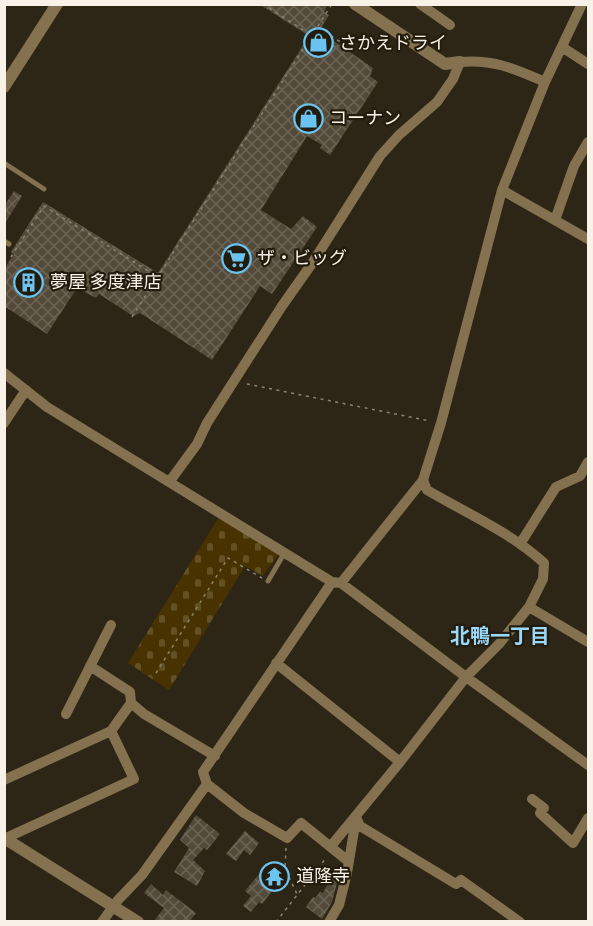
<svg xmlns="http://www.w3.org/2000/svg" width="593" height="926" font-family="Barlow,'Noto Sans JP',sans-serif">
<defs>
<pattern id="cemetery-stones" width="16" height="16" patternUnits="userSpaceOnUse" patternTransform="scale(1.5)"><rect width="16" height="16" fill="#483300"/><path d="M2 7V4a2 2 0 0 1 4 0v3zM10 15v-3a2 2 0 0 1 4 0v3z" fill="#635125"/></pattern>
<pattern id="building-cross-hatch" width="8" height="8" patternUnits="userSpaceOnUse" patternTransform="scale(1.5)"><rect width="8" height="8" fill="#534a3a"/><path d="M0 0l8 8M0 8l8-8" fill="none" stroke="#6c6556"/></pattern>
</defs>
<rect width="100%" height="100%" fill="#2d2515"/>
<path fill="url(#cemetery-stones)" d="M219,517L279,554L263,576L245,566L169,690L128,663Z"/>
<path fill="url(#building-cross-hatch)" d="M259,4H328L324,12L329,15L319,31L373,68L370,76L378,82L330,155L320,148L322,145L307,136L261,210L291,229L303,216L317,227L272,294L260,286L212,360L140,313L133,316L99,294L96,298L77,288L47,334L4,306V269L14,254L11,252L43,202L158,273L309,36Z
M14,191L22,196L4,225V206Z
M196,815L220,834L207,850L204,848L193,860L205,871L197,886L174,872L189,848L180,840Z
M245,831L259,843L250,855L244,850L236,861L226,854Z
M260,873L276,886L262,904L259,902L251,912L243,906L251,896L245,891Z
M332,876L338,879L332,902L322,919L306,907L313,897L315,898L320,892L323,893Z
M151,884L163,895L166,890L196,913L190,921H154L164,908L144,893Z"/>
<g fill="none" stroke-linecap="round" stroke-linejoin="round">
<path stroke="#8a8375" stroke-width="1.5" stroke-dasharray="3 4.5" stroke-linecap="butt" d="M263,4L311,35
M318,28L339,41L344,39
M11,257L44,206L158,277
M132,317L332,4
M247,384L430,421
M156,673L228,558L262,578
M286,848L285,869L297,894
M276,922L326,858"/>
<path stroke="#83714f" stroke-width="5" d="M4,163L44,189
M4,241L9,244
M268,581L285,552"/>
<path stroke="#83714f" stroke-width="10" d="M420,4L450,25
M562,47L588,64
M502,190L588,239
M555,220L574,166L588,142
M4,373L47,407L332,582L341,583L466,677L588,765
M4,423L26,390
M170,481L197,444L207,423L282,306L313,262L380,156L399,135L437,102L453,79L460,62C494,59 515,69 545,82
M520,544L556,487L580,476L588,462
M332,582L203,772L207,784L244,813L287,838L301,823L348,861
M341,583L423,480L441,423L502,190L545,82L582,4
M529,607L588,642
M276,663L400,762
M90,666L130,692L131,703L144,714L215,756
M66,714L111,625
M4,780L111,731L131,703
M532,799L544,808L540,813L573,843L588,818
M356,817L360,826L456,884L461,880L520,922
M6,838L134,779L111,731
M331,846L400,762L466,677L499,644L529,607L543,579L544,563C510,532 466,513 427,490L423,480
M102,922L118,900L142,875L207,784
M329,922L339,905L347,873L356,819"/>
<path stroke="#83714f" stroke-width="12" d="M355,4L445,64L460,62
M4,87L57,4
M4,838L138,922"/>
</g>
<defs>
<symbol id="shop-ring" viewBox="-11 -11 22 22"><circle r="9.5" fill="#231b0c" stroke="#6ac3f1" stroke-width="1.5"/><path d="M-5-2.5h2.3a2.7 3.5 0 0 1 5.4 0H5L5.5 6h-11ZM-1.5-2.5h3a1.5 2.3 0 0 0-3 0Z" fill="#6ac3f1"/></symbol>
<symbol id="supermarket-ring" viewBox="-11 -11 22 22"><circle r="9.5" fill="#231b0c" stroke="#6ac3f1" stroke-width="1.5"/><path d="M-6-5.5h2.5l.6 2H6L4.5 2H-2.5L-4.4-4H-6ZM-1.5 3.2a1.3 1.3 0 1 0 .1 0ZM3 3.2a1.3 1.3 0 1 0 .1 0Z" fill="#6ac3f1"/></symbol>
<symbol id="building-ring" viewBox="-11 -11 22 22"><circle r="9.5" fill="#231b0c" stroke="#6ac3f1" stroke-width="1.5"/><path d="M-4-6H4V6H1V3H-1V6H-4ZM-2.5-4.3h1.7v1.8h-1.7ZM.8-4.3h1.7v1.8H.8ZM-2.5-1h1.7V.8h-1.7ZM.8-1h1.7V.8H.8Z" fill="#6ac3f1"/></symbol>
<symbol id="temple-ring" viewBox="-11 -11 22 22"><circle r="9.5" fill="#231b0c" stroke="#6ac3f1" stroke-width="1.5"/><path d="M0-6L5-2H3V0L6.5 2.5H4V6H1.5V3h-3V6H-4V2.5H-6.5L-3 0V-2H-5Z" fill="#6ac3f1"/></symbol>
</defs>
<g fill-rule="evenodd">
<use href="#shop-ring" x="302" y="26" width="33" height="33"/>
<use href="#shop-ring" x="292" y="102" width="33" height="33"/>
<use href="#supermarket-ring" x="220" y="242" width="33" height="33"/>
<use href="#building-ring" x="12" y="266" width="33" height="33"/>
<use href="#temple-ring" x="258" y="860" width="33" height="33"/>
</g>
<g text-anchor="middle" stroke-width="4.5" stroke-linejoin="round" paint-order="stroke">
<g font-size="18" fill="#f7f1e7" stroke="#231b0c" text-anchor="start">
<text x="339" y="49">さかえドライ</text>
<text x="329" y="124">コーナン</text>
<text x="257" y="264">ザ・ビッグ</text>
<text x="50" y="288">夢屋 多度津店</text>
<text x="296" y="882">道隆寺</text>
</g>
<g font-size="20" font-weight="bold" fill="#99d8fa" stroke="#231b0c">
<text x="500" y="643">北鴨一丁目</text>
</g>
</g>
<rect width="593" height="926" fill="none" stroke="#f7f1e7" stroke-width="12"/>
</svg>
